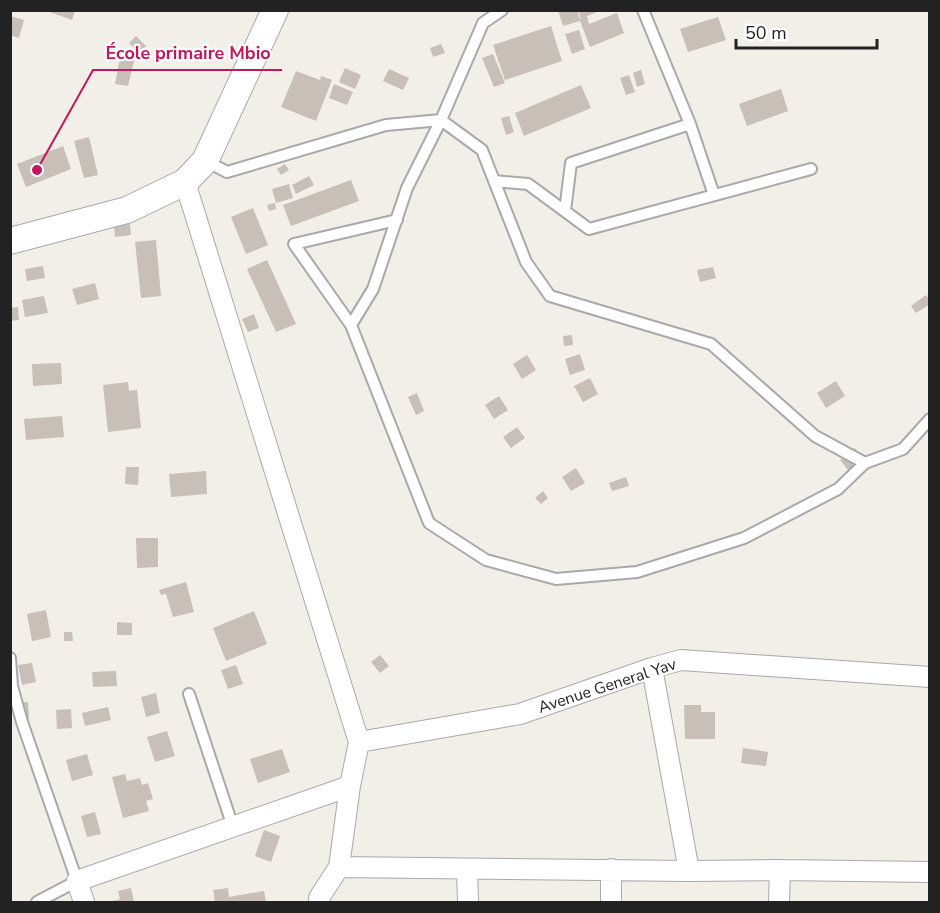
<svg xmlns="http://www.w3.org/2000/svg" width="940" height="913" font-family="'Nunito Sans',sans-serif">
<rect width="100%" height="100%" fill="#f2efe9"/>
<path fill="#c7bfb8" d="M44,10H75L72,20Z
M558,10H577L580,19H581L578,10H602L587,16L589,24L617,13L624,33L590,47L580,21L563,26Z
M10,16L24,20L19,38L10,35Z
M718,17L726,40L688,52L680,29Z
M551,26L562,61L505,80L493,45Z
M579,30L585,49L572,54L565,34Z
M136,36L146,46L139,53L129,43Z
M441,44L445,53L433,57L430,48Z
M493,54L505,83L494,87L482,58Z
M120,58L134,61L128,86L115,84Z
M345,68L361,75L355,89L339,82Z
M389,69L409,78L403,90L383,81Z
M641,70L645,84L637,87L633,73Z
M296,71L320,80L321,76L332,80L316,121L281,107Z
M629,75L635,92L626,95L620,78Z
M334,84L353,92L347,105L329,98Z
M581,85L591,108L524,136L515,113Z
M781,89L788,111L747,126L739,104Z
M509,116L514,132L506,135L501,118Z
M89,137L98,175L84,178L74,141Z
M63,146L71,169L26,187L17,164Z
M285,164L289,170L281,175L277,169Z
M309,176L314,185L296,194L292,185Z
M351,180L359,201L291,226L283,205Z
M289,184L293,198L276,203L272,189Z
M275,203L276,209L269,211L267,205Z
M253,208L268,245L246,254L231,217Z
M130,224L131,235L115,237L114,226Z
M156,240L161,296L141,298L135,242Z
M267,260L296,324L276,332L247,269Z
M43,266L45,278L27,281L25,269Z
M713,267L716,278L700,282L697,270Z
M95,283L99,299L77,305L72,289Z
M926,295L930,301V304L916,313L911,306Z
M44,296L48,313L25,317L22,300Z
M18,307L19,320L10,321V308Z
M254,314L259,328L248,332L242,319Z
M572,335L573,345L564,346L563,336Z
M580,354L585,370L570,375L565,359Z
M527,355L536,370L522,379L513,364Z
M61,363L62,384L33,386L32,364Z
M590,378L598,394L583,402L574,386Z
M836,381L845,396L826,408L817,393Z
M128,382L129,391L137,390L141,428L108,432L103,385Z
M417,393L424,411L416,415L408,397Z
M499,396L508,410L494,419L485,405Z
M62,416L64,437L26,440L24,419Z
M517,427L525,438L511,448L503,437Z
M855,448L863,458L848,470L840,460Z
M126,467H139L138,485L125,484Z
M576,468L585,483L571,491L562,477Z
M206,471L207,494L171,497L169,474Z
M626,477L629,486L612,491L609,483Z
M543,491L548,498L541,504L535,498Z
M136,538H158V567L137,568Z
M186,582L194,612L173,617L166,594L161,595L159,590Z
M46,610L51,637L32,641L27,614Z
M254,611L267,644L226,661L213,628Z
M117,622L132,623V635H117Z
M64,632H72L73,641H64Z
M380,655L389,666L380,673L371,662Z
M32,663L36,682L22,685L18,665Z
M236,665L243,684L228,689L221,670Z
M116,671L117,686L93,687L92,672Z
M156,693L160,713L146,717L141,697Z
M28,702L29,718L18,719L16,703Z
M684,705H701V712H715V739H685Z
M108,707L111,720L85,726L82,713Z
M71,709L72,728L57,729L56,710Z
M167,731L175,756L155,762L147,737Z
M743,748L768,752L766,766L741,763Z
M282,749L290,772L258,783L250,759Z
M87,754L93,775L72,781L66,760Z
M125,774L127,781L140,778L142,785L148,783L153,799L146,801L149,811L123,818L112,777Z
M95,812L101,834L87,837L81,816Z
M264,830L280,836L271,862L255,856Z
M131,888L134,902H109L120,899L118,891Z
M228,888L229,897L264,891L266,902H215L213,890Z"/>
<g fill="none" stroke-linecap="round" stroke-linejoin="round">
<defs>
<path id="service" d="M502,10L483,23L441,120L407,188L373,289L351,325L429,523L486,560L556,579L637,572L744,538L838,489L865,463
M643,10L690,124L714,195
M206,161L227,172L386,125L441,120L482,150L526,262L550,296L711,344L815,436L865,463L903,449L930,419
M494,181L528,184L589,229L811,169
M565,211L571,163L690,124
M351,325L294,244L397,220
M10,658L12,686L22,722L77,881L37,902
M189,694L233,827"/>
<path id="minor" d="M185,182L359,742L350,786L339,867L319,898V902
M652,668L689,871
M359,742L520,714L652,668L681,660L930,677
M339,867L689,871L780,870L930,872
M467,869L468,902
M84,902L77,881L350,786
M611,902V869
M779,902L780,870"/>
<path id="tertiary" d="M10,241L127,210L185,182L205,161L275,10"/>
</defs>
<use href="#service" stroke="#a9a9a9" stroke-width="14"/>
<use href="#minor" stroke="#a9a9a9" stroke-width="22"/>
<use href="#tertiary" stroke="#a9a9a9" stroke-width="28"/>
<use href="#service" stroke="#fff" stroke-width="10"/>
<use href="#minor" stroke="#fff" stroke-width="20"/>
<use href="#tertiary" stroke="#fff" stroke-width="26"/>
</g>
<g text-anchor="middle" stroke-width="4.5" stroke-linejoin="round" paint-order="stroke">
<g font-size="16" fill="#222" stroke="#fff">
<text transform="translate(607 685) rotate(-18)" y="6">Avenue General Yav</text>
</g>
</g>
<path fill="none" stroke="#c2185b" stroke-width="2" d="M37 170L93 70H282"/>
<circle fill="#c2185b" stroke="#fff" stroke-width="2" cx="37" cy="170" r="6"/>
<g font-size="18" text-anchor="middle" font-weight="bold" fill="#c2185b" stroke="#fff" stroke-width="4.5" stroke-linejoin="round" paint-order="stroke">
<text x="188" y="59">École primaire Mbio</text>
</g>
<rect width="940" height="913" fill="none" stroke="#222222" stroke-width="24"/>
<path d="M736 39v9h141v-9" fill="none" stroke="#222222" stroke-width="3"/>
<text x="745" y="39" font-size="18" fill="#222222" stroke="#ffffff" stroke-width="4.5" paint-order="stroke">50 m</text>
</svg>
